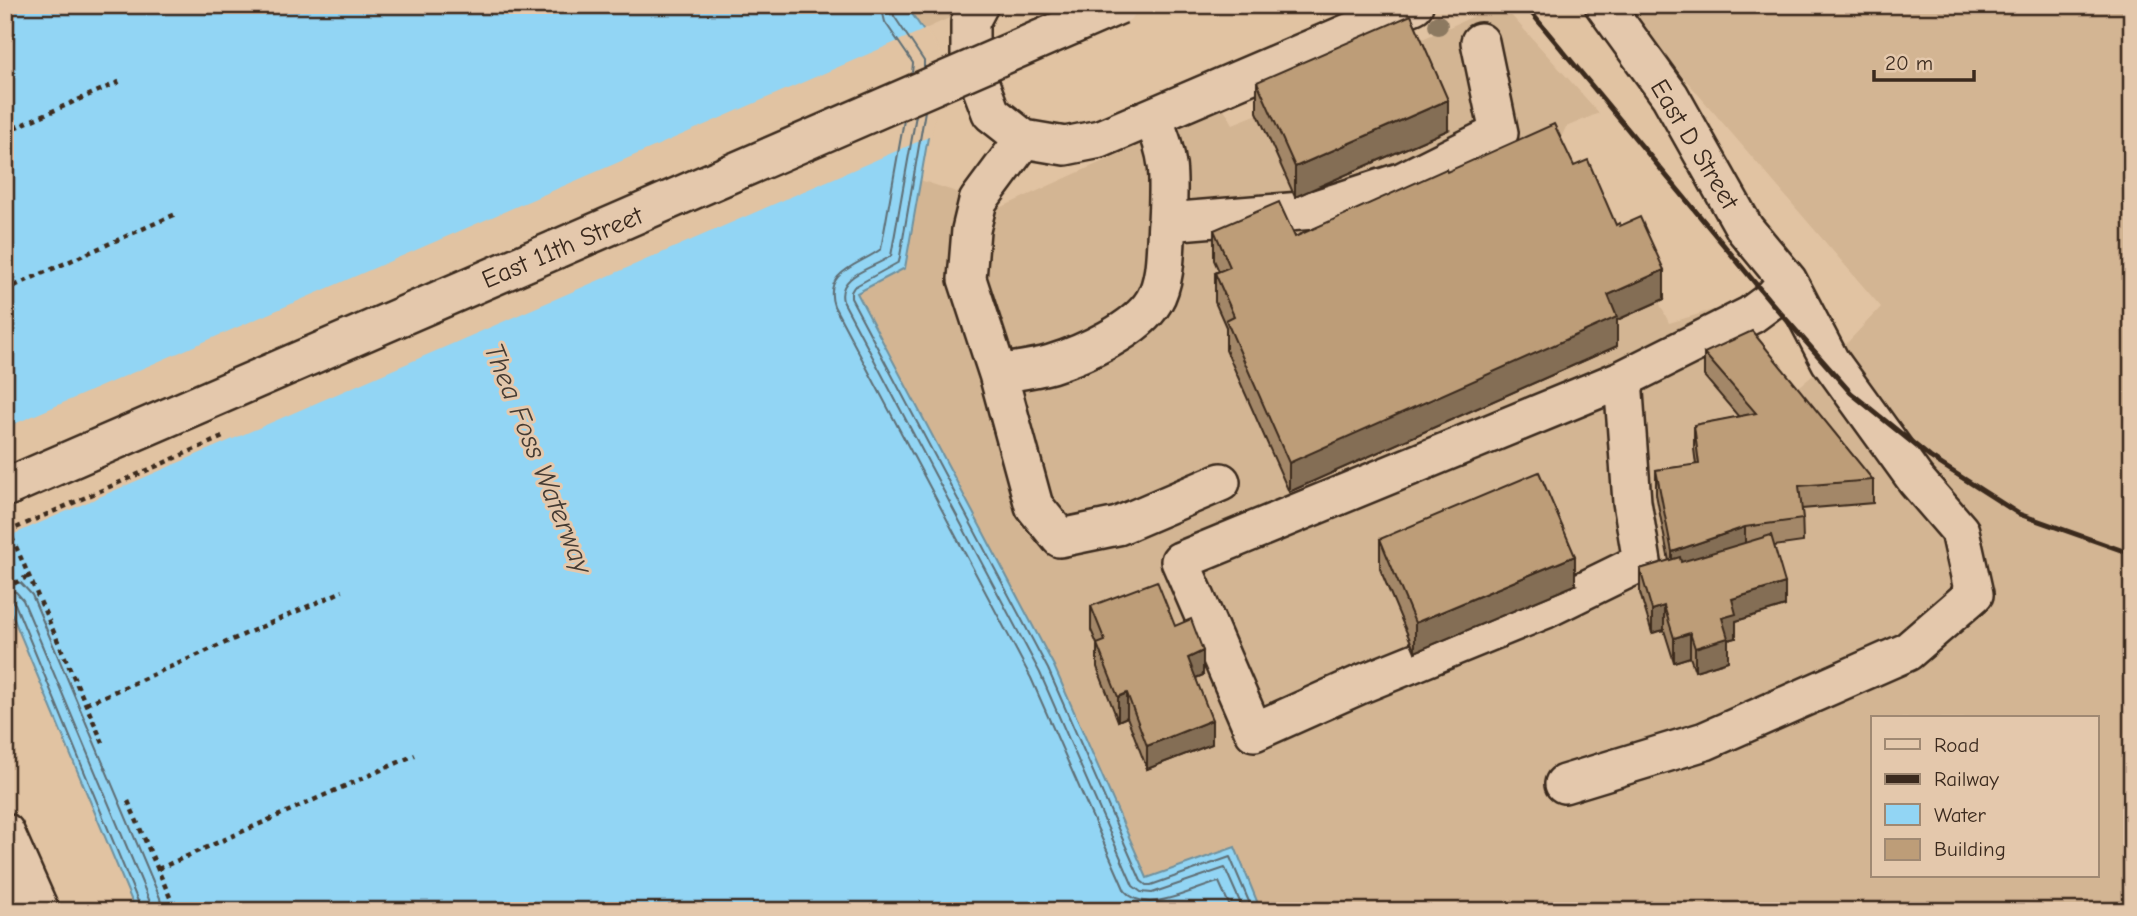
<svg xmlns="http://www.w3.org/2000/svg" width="2137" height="916" font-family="'Comic Neue',sans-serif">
<rect width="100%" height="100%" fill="#e1c3a2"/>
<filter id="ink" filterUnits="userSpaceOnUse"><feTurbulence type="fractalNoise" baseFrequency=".0143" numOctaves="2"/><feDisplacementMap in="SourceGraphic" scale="14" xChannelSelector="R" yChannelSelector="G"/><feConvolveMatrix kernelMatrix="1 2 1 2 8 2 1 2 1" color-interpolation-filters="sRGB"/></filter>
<g filter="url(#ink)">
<path fill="#d3b593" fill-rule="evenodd" d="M906,5H978L923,30Z
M1499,5H1502L1599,113L1566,127L1554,153L1616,254L1640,246L1664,299L1659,302L1669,323L1716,309L1787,397L1830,361L1881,307L1672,64L1624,5H2132V911H1261L1235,848L1147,878L1054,666L857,293L905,267L920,180L1002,207L1223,107L1233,124L1258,114L1295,197L1448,130L1411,44ZM1873,718H2097V876H1873Z"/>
<path fill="#92d5f4" stroke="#6f919e" stroke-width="2" d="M5,5H906L942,58L905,268L857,293L1054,666L1147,878L1235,847L1261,911H136L5,598Z"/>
<path fill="#e1c3a2" d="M926,29L945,59L931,136L5,538V428Z"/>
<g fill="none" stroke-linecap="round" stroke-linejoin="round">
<path stroke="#5e6e74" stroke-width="2" d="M881,5L885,22L913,63L912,73
M892,5L894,16L924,61V68
M925,111L899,262L854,287L851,292V298L1048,669L1141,881L1146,885H1151L1230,857L1253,911
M916,115L891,256C874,268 836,275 843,301L1040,673L1133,886L1141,892L1152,893L1225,868L1244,911
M904,120L881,249C860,265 822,271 834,306L1031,678L1125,891C1146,916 1191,889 1219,882L1232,911
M5,579L21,583L32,595L160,898L162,911
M5,590L16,592L23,600L150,902L151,911
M5,599L11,600L15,604L142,911"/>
<defs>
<path id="minor" d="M979,5L970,22V57L991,113L1024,139L1065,146L1100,139L1414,5
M1024,139L978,201L971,230L967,279L998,374L1034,506L1060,538L1118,526L1221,482
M1167,222L1313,210L1403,181L1499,133L1480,42
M998,374C1015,371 1034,369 1051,364C1083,354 1137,330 1154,301C1167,279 1165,246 1167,222C1169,179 1171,157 1152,117
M1623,379L1632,502L1642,562L1546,609L1359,685L1254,732L1180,561L1623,379L1751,315L1770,301L1788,281
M5,488L557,249
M1564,784L1705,741L1907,652L1974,594L1960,531L1916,480L1830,361L1788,281L1745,229L1670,96L1604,5
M5,832L40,911"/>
</defs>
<use href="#minor" stroke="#3b2a1e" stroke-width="42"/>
<path stroke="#3b2a1e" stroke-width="4.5" stroke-dasharray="5 5" stroke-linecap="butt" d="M5,132L121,81
M5,290L176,214
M5,588L29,576
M86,704L343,591
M103,743L9,531L225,436
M128,801L176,911
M158,869L415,755"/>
<use href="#minor" stroke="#e4c8ac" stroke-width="37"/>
<path stroke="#3b2a1e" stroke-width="5" d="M1525,5L1770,301L1851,393L1930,457L2019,514L2132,554"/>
<defs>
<path id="minor-bridge" d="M557,249L1119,5"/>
</defs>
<use href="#minor-bridge" stroke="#3b2a1e" stroke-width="42" stroke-linecap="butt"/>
<use href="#minor-bridge" stroke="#e4c8ac" stroke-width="37"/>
</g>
<circle fill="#8c7961" cx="1438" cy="25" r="10"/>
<path fill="#a38767" stroke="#3b2a1e" stroke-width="2" d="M1257,82L1448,130L1295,197L1257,112Z
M1574,166L1616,225L1664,299L1617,320V346L1289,492L1226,350V327L1215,302V273L1219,271L1214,260V230L1295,237L1447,172Z
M1704,353L1873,480V503L1802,509L1803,542L1774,546L1785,606L1736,621V638L1728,640V661L1695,671L1690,657L1674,662L1664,630L1652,633L1640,593V569L1669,561L1656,494V470L1696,465L1694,449V425L1739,417L1704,376Z
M1380,539L1575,585L1415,652L1380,569Z
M1091,606L1175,626L1203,675L1196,678L1212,744L1147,769L1127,717L1118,721L1097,667V644L1091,630Z"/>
<path fill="#846e54" stroke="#3b2a1e" stroke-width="2" d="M1448,100V130L1295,197V167Z
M1664,270V299L1617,320V346L1289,492V463L1608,295Z
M1745,527V551L1672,575V552Z
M1575,556V585L1415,652V623Z
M1785,583V606L1736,621V638L1728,640V661L1695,671V648L1722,618L1732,599Z
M1664,606V630L1652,633V610Z
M1690,633V657L1674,662V638Z
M1203,651V675L1188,681V658Z
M1127,693V717L1118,721V697Z
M1212,720V744L1147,769V746Z"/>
<path fill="#bd9d78" stroke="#3b2a1e" stroke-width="2" d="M1411,15L1448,100L1295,167L1257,82Z
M1554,124L1574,166L1588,160L1616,225L1619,223L1620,226L1640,217L1664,270L1608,295L1617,317L1289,463L1226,320L1234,316L1215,273L1230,267L1214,230L1279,202L1295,237L1446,169L1447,172Z
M1752,331L1873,480L1799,486L1803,519L1745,527L1672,552L1656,470L1699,464L1694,425L1756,413L1704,353Z
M1539,472L1575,556L1415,623L1380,539Z
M1771,535L1785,583L1732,599L1736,614L1722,618L1728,638L1695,648L1690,633L1674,638L1664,606L1652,610L1640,569L1680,557L1681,562Z
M1157,581L1175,626L1191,619L1203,651L1188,658L1212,720L1147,746L1127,693L1118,697L1097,644L1105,641L1091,606Z"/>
</g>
<g text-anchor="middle" stroke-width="6" stroke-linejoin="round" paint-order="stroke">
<g font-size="26" fill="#3b2a1e" stroke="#e4c8ac">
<text transform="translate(1695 144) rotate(59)" y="9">East D Street</text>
<text transform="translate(562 247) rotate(-23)" y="9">East 11th Street</text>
</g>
<g font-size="28" font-style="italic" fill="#443b33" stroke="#e4c8ac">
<text transform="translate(539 458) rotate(68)" y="10">Thea Foss Waterway</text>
</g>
</g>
<rect width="2137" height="916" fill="none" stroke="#e4c8ac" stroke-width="28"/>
<rect x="14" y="14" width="2109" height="888" fill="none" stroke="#3b2a1e" stroke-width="2.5" filter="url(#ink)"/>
<rect x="1871" y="716" width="228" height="161" fill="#e4c8ac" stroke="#a08973" stroke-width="2"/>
<rect x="1885" y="739" width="35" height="10" fill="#e4c8ac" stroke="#a08973" stroke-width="2"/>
<text x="1934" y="752" font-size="21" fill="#3b2a1e">Road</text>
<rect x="1885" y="774" width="35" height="10" fill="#3b2a1e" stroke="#a08973" stroke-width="2"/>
<text x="1934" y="786" font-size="21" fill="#3b2a1e">Railway</text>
<rect x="1885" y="804" width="35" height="21" fill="#92d5f4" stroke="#a08973" stroke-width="2"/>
<text x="1934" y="822" font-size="21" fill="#3b2a1e">Water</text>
<rect x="1885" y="839" width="35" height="21" fill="#bd9d78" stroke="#a08973" stroke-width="2"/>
<text x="1934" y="856" font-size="21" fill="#3b2a1e">Building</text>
<path d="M1874 70v10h100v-10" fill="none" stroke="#3b2a1e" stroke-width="3.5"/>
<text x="1885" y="70" font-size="21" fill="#3b2a1e" stroke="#e4c8ac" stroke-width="5" paint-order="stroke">20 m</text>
</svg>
